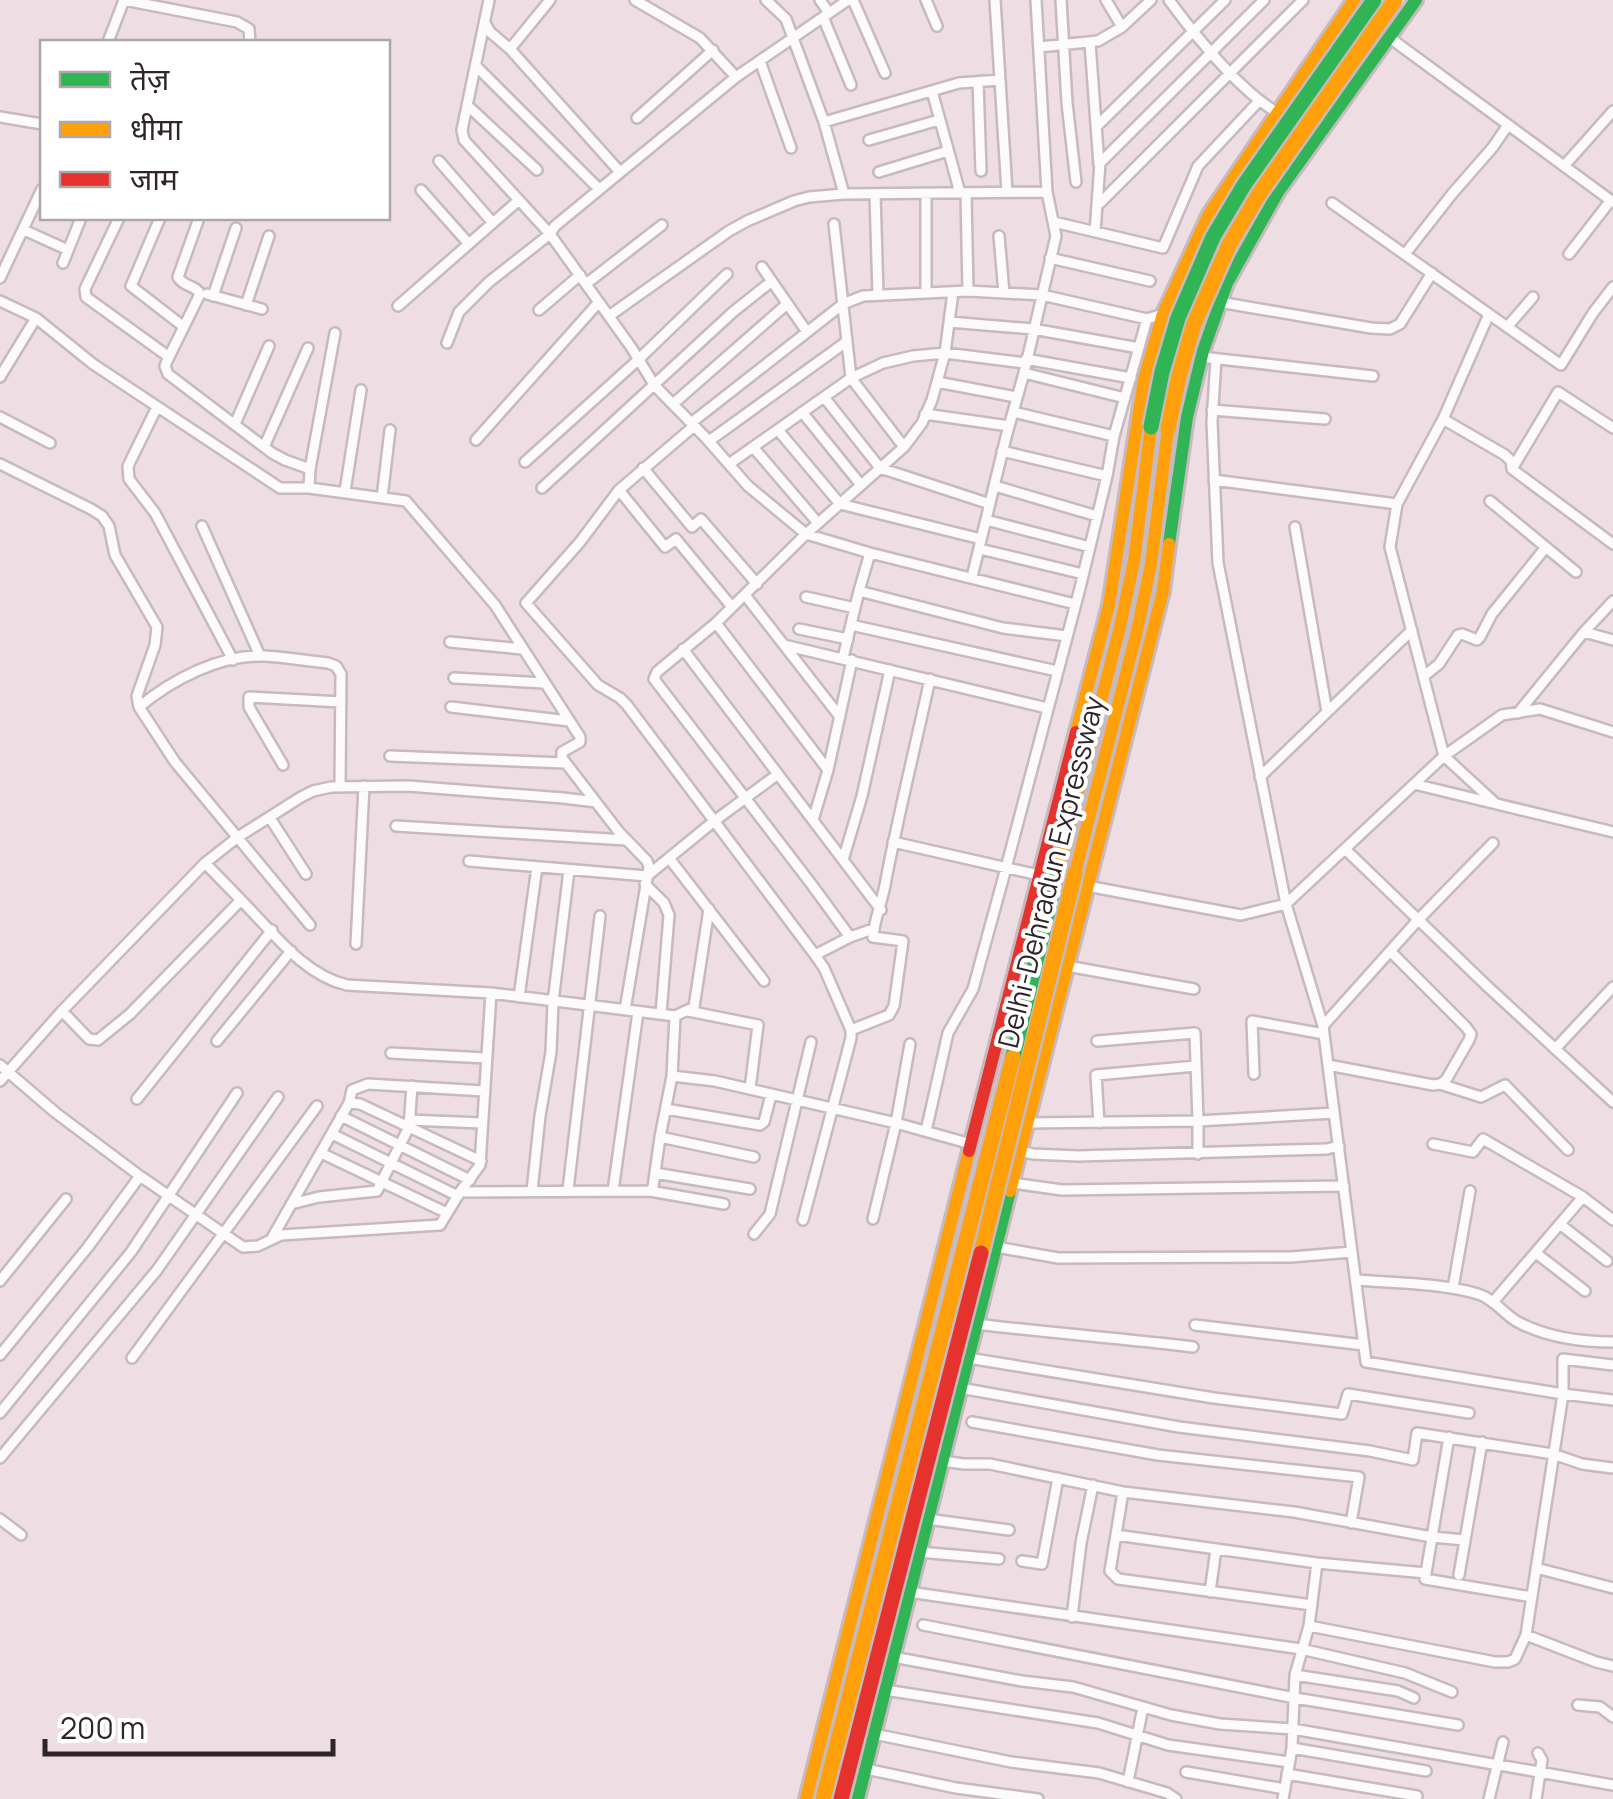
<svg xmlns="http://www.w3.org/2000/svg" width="1613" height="1799" font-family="Manrope,'Noto Sans Devanagari',sans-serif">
<rect width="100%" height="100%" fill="#eedee3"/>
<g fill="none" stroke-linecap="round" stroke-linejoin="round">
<defs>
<path id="street" d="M124,0L237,22L249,29L250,42
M489,0L462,130L464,140L550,234L631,347L655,386L705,437L748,486L806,534L870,553L1075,604
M635,0L700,38L736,77
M766,0L786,19L824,122L844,194
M820,0L829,13
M853,0L885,73
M926,0L937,26
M995,0L1007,192
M1061,0L1067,103L1076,182
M1106,0L1122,27
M1169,0C1197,38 1236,87 1276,112
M823,17L851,85
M485,23L490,32L510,49L620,172
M1390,38L1613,202
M108,42L124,0
M1090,43L1099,165
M1039,47L1098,41L1122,27L1151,0
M510,49L550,0
M760,61L791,148
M476,66L599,189
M978,82L981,171
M932,91L960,193
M467,105L537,170
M0,117L42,124
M637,118L713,50
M824,122L959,83L1000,80
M1097,126L1225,0
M869,140L939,120
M439,161L493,223
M1564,166L1613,111
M879,172L948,151
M421,190L469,244
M926,193V293
M966,193L968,291
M875,194L878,295
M1100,203L1303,0
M1332,203L1561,365L1593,313L1613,287
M119,218L85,289L86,297L169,357
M160,218L131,286L184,327
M199,218L178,277C183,287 196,285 200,294L167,361L165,366L168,374L272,453L285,460L310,469L309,488L406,501L495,605L580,737V742L562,752V758L619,832L647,861L649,867L625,1010
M1054,222L1163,248L1198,166L1259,101
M834,224L851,378L904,447
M24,230L68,250
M1095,232L1100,163L1264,0
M999,236L1004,293
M1405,254L1452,194L1493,147L1508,125
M1569,254L1611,200
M1050,258L1150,281
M63,263L81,218
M762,267L807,332
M0,278L42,189
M586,284L662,225
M207,294L262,309
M213,296L236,228
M0,301L36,318L93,364L280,488H309
M1219,302L1371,328L1390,329L1400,324L1432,273
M246,305L269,236
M398,306L519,200
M539,310L580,275
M609,316L729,231L747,221L794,201L809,197L844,194L1047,192
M949,322L1033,329L1139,348
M1508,326L1533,297
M447,343L459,312L489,282L550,234L555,226L736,77L848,0
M1201,357L1373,376
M1026,359L1131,378
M1216,359L1212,422L1218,563L1286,904L1323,1026L1366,1362L1563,1394L1526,1635L1515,1659L1508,1662H1495L1309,1626
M1024,373L1125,398
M0,377L36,318
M937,382L1016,397
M824,397L880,468L990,504
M673,404L787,304
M157,407L128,466L129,479L155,513L233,660
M1212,410L1325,419
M802,412L861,485
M1013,412L1114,436
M925,414L1009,426
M0,417L50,443
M1443,419L1489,314
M691,423L843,304L863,296L968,291L1042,295L1147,319L1163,314
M235,424L269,346
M694,426L619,490L580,542L526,603L598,685L620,698L627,705L815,955L824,968L851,1030V1038L803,1220
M778,430L840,504L981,539
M476,440L599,302
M709,441L846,342
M264,447L308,348
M753,447L818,523
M1002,451L1107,476
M525,462L639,359L727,274
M0,464L91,509L102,516L109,526L115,555L157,627L155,645L137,696L139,707
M729,464L851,378L883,363L913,356L945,353L1025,363
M643,468L692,527L701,519L757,584
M310,469L335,333
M1512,469L1558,392L1613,428
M1214,480L1397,504
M995,486L1097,516
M542,488L733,312L772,281
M619,490L665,547L676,539L732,607
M345,491L361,390
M382,498L390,430
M1490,501L1576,572
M986,520L1090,547
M202,526L260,656
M1295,527L1327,712
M980,549L1083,574
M972,577L1006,437L1024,373L1056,236L1047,192L1036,0
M859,591L1003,628L1067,636
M745,595L840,717
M806,597L855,608
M716,623L828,770
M851,625L1057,671
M799,629L848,639
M1584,632L1613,601
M450,642L522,649
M784,645L1047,708
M683,649L881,910
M843,658L859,591L870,553
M1424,676L1439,664L1458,635L1462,634L1477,640L1480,637L1492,614L1546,547
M454,678L544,683
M451,707L569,721
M1518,713L1584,632L1613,640
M390,756L565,763
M283,765L249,707V697L341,702
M1260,777L1412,630
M1414,784L1613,832
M1495,803L1444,756L1390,547L1397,504L1443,419L1505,455L1511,461L1512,469L1613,544
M270,818L306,874
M813,820L828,770L852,660
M396,826L626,840
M893,842L1087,886L1241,915L1286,904L1444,756L1502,715L1540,709L1613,732
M1345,849L1487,986L1613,1102
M669,858L764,981
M843,860L862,796L890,670
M469,861L647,876L713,822L778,774
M645,884L664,903L669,915L661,1014
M241,900C272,931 303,975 347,985L491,993L675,1016L694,1007L709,909
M310,925L175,762L139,707C173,679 219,655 264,656C285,657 307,661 328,663L336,666L341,674L340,787
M850,937L812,885L654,679L657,672L716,623L806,534L904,447L922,423L932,400L945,353L953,292
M356,944L364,786
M815,955L850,937L873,929
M1067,966L1194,989
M519,997L537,867
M62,1011L89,1039L98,1040L130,1014L241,900L205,863
M688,1011L758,1025L750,1089
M1323,1026L1418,920L1493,843
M851,1030L889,1015L894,1006L903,941L873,937C874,920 882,902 885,885C898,816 915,748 930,679
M217,1041L291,951
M1097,1041L1195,1033L1198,1121L1334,1113
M1555,1049L1613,987
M391,1053L486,1058
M0,1065L56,1113L140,1176L243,1247L258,1246L281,1235L440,1225L460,1192L650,1191L724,1204
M1328,1065L1433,1085L1440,1084L1446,1080L1469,1040L1471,1034L1466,1027L1390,951
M1254,1074L1252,1021L1324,1034
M672,1076L715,1081L896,1123L971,1144
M0,1081L62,1011L205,863L238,837L301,797L313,791L331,787L408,786L563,798L596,802
M1440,1084L1481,1097L1505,1085L1568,1150
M137,1099L272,930
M349,1103L352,1090L368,1084L484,1091
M666,1109L760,1125L764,1122L771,1095
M341,1116L470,1180
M409,1120L482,1123
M1027,1123L1198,1121V1154
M1099,1123L1096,1075L1196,1066
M926,1131L948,1033L973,989L1006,868L1080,588L1107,476L1114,436L1147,319
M332,1134L458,1196
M660,1137L754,1157
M1433,1144L1473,1152L1483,1139L1583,1197L1613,1220
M1020,1151L1033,1154L1078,1156L1327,1149L1339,1146
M321,1153L447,1213
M655,1173L750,1189
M1012,1183L1062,1190L1344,1186
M568,1190L600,916
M532,1191L540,1116L551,1052L553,1002L569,870
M613,1191L638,1012
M650,1191L653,1187L660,1137L672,1076L675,1016
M460,1192L480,1165L491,993
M291,1204L319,1197L377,1191L409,1127L412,1086
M873,1219L896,1123L910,1044
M1561,1225L1607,1261
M754,1234L770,1214L811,1042
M272,1238L349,1103L360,1104L481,1161
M996,1247L1058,1258L1291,1257L1352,1252
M1536,1253L1585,1291
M1356,1280C1396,1283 1440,1283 1478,1294C1494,1299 1503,1313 1516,1321C1545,1337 1581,1342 1613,1342
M0,1281L66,1199
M1453,1288L1470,1191
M1493,1302L1583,1197
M976,1324C1049,1333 1120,1338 1193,1347
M1195,1325L1364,1345
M0,1355L88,1247L140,1176
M132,1358L317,1106
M968,1358L1214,1398L1342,1414L1348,1394L1469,1413
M1613,1365L1563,1359V1394L1613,1400
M960,1388L1179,1427L1370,1451L1413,1460L1417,1433L1553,1454L1582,1464L1613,1468
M0,1413L131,1252L237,1093
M972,1422L1158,1455L1359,1477L1351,1523
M1449,1437L1432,1537L1465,1540
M0,1458L157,1270L278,1097
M942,1461L964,1464H990L1123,1492L1294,1512L1432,1537L1425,1579L1532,1597
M1123,1492L1110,1571L1118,1579L1312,1605
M0,1519L21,1535
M927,1519L1009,1530
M1116,1535L1317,1563L1426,1573
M919,1552L999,1559
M1022,1561L1042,1564L1058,1478
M1536,1568L1613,1588
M1459,1575L1482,1442
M909,1592L1301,1649L1405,1673L1452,1692
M1210,1592L1216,1549
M1072,1617L1081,1543L1093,1485
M923,1625L1295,1698L1458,1725
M1526,1635L1596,1662L1613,1666
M893,1657L1022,1681L1073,1687L1171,1715L1220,1724L1293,1729L1613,1785
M1295,1675L1398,1691L1414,1698
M885,1690L1098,1723L1168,1745L1289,1762
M1578,1705L1600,1707L1613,1717
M874,1734L1011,1762L1099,1773L1167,1793L1176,1799
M1292,1748L1426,1771
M866,1769L956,1788L1038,1799
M1186,1772L1285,1789
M1287,1774L1417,1796
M1128,1782L1143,1707
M1283,1799L1292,1748L1295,1675L1309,1626L1317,1563
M1489,1799L1503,1742
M1536,1799L1542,1760L1538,1753"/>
<path id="fast" d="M1169,544L1187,417L1203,351L1227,283L1278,192L1416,0
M858,1799L1010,1191"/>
<path id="slow" d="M1076,732L1109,605L1144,380L1163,314L1209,214L1354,0
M1058,869L1120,627L1134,561L1151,427
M1075,873L1137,631L1151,564L1168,429
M1010,1191L1163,591L1169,544
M806,1799L969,1151"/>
<path id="jam" d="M969,1151L1076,732"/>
</defs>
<use href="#street" stroke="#c6babe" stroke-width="14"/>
<use href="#fast" stroke="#c6babe" stroke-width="18"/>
<use href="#slow" stroke="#c6babe" stroke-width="18"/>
<use href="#jam" stroke="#c6babe" stroke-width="18"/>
<use href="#street" stroke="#fcfafb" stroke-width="9"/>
<use href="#fast" stroke="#30b455" stroke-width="12"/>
<use href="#slow" stroke="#ff9f0a" stroke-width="12"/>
<use href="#jam" stroke="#e5322d" stroke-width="12"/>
<defs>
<path id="fast-bridge" d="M1151,427L1162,372L1178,318L1213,237L1244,185L1374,0
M1013,1057L1058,869"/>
<path id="slow-bridge" d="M1168,429L1179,376L1194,324L1229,245L1259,194L1395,0
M981,1253L1075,873
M823,1799L1013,1057"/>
<path id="jam-bridge" d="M841,1799L981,1253"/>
</defs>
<use href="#fast-bridge" stroke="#c6babe" stroke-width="20" stroke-linecap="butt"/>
<use href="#slow-bridge" stroke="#c6babe" stroke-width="20" stroke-linecap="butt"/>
<use href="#jam-bridge" stroke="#c6babe" stroke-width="20" stroke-linecap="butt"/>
<use href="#fast-bridge" stroke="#30b455" stroke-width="15"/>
<use href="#slow-bridge" stroke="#ff9f0a" stroke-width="15"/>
<use href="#jam-bridge" stroke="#e5322d" stroke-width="15"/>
</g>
<g text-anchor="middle" stroke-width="8" stroke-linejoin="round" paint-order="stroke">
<g font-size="28" fill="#2f2528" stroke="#fff">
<text transform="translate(1051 872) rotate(-76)" y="10">Delhi-Dehradun Expressway</text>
</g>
</g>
<rect x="40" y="40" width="350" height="180" fill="#ffffff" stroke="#aca8a9" stroke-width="2.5"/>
<rect x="60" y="72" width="50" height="15" fill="#30b455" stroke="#aca8a9" stroke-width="2.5"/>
<text x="130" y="90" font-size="30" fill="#2f2528">तेज़</text>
<rect x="60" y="122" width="50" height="15" fill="#ff9f0a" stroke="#aca8a9" stroke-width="2.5"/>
<text x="130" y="140" font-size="30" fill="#2f2528">धीमा</text>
<rect x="60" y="172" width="50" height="15" fill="#e5322d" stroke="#aca8a9" stroke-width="2.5"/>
<text x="130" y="190" font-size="30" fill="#2f2528">जाम</text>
<path d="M45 1739v15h288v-15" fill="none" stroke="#2f2528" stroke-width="5"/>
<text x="60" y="1739" font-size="30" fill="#2f2528" stroke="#ffffff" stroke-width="8" paint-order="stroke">200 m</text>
</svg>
